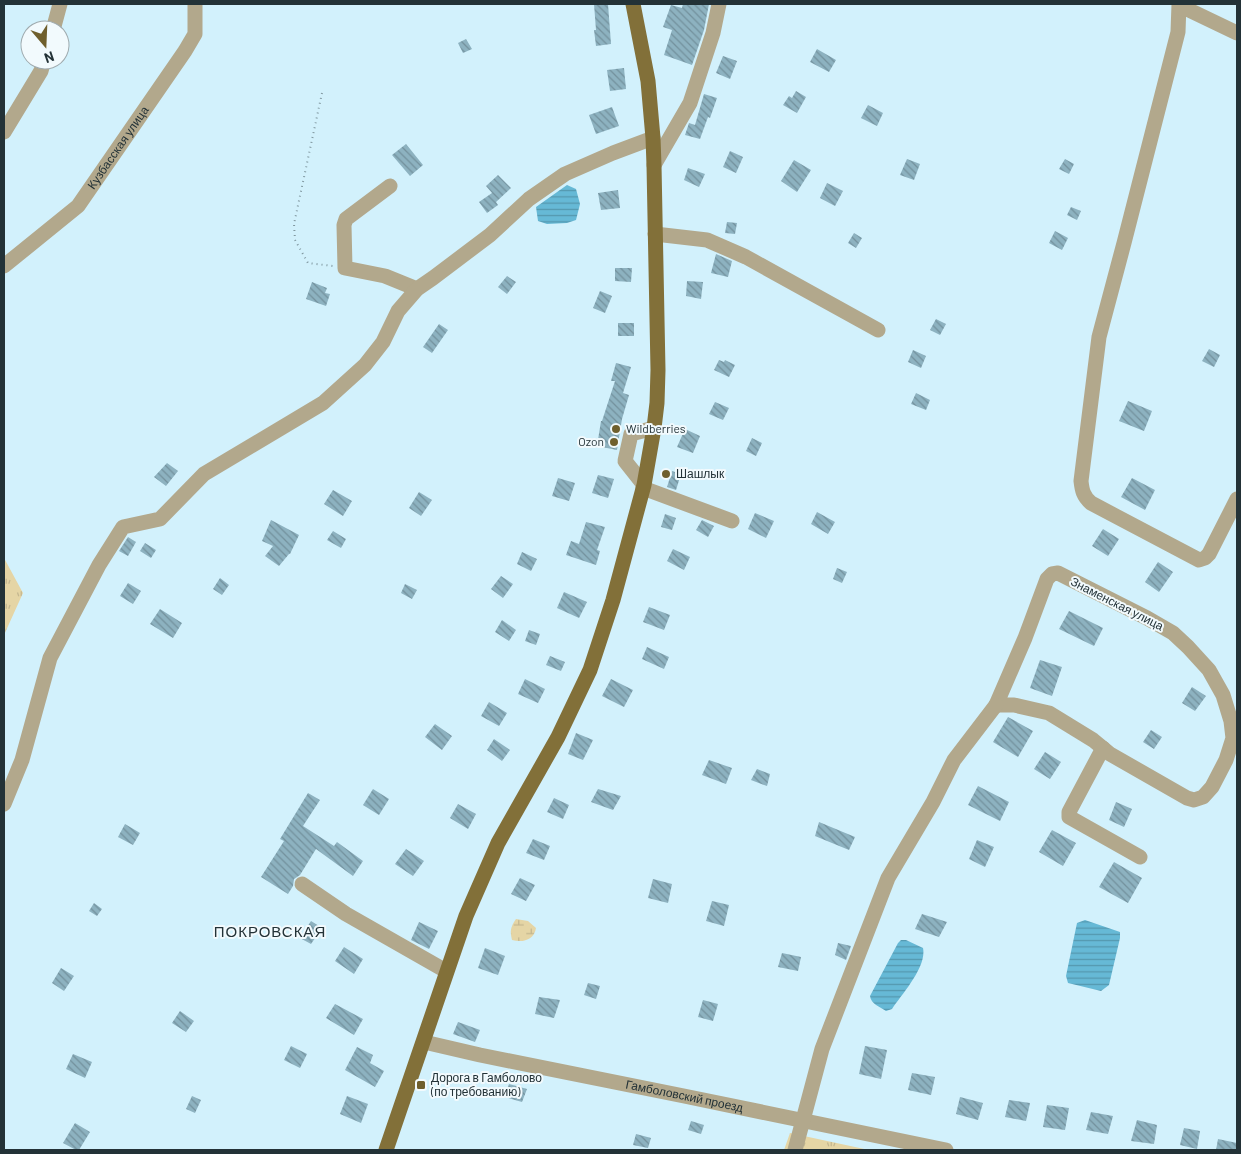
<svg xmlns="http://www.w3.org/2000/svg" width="1241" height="1154" font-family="Barlow,sans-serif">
<defs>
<pattern id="grass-tufts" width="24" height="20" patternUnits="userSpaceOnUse" patternTransform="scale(1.25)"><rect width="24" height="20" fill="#e5d5a5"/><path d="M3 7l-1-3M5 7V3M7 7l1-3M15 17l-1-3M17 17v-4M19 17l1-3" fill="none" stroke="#c4b78f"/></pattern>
<pattern id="wetland-marsh" width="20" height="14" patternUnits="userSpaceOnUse" patternTransform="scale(1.25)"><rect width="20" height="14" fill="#e5d5a5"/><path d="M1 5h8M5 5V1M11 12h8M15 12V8" fill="none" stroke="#c4b78f"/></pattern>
<pattern id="water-rules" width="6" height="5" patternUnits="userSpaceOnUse" patternTransform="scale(1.25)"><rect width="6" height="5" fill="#66b9d6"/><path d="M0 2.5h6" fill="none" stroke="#5497ae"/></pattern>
<pattern id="building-back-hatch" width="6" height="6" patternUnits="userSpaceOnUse" patternTransform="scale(1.25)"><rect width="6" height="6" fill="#8db2c0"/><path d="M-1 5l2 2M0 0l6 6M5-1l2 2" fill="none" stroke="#73919d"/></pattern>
</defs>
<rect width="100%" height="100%" fill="#d2f1fc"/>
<path fill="url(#grass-tufts)" d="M4,558L23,593L4,635Z
M790,1133L869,1150H784Z"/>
<path fill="url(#wetland-marsh)" d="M516,919L528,921L536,928C534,940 523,943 512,940C510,931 510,928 516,919Z"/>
<path fill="url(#water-rules)" d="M567,185L576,189L580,204L576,220L567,223L547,224L538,221L536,207Z
M1085,920L1120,932V938L1109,985L1101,991L1068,983L1066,976L1077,923Z
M901,940H906L923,948C927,967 902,994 892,1009L886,1011C880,1007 871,1004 870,996L898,943Z"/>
<path fill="url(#building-back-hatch)" d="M594,4H608L611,44L596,46L594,30H596Z
M683,4H709L704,30L692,65L664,55L672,30L663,27L671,5L682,8Z
M466,39L472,49L463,53L458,43Z
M817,49L836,60L829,72L810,62Z
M723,56L737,61L730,79L716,73Z
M624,68L626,89L610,91L607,70Z
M796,91L806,97L797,113L783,105L789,96L792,98Z
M704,94L717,98L710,118L708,117L700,139L685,135L689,123L695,125Z
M868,105L883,113L877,126L861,118Z
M612,107L619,126L596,134L589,115Z
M406,144L423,165L410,176L392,155Z
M730,151L743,157L736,173L723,167Z
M907,159L920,164L914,180L900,175Z
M1065,159L1074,164L1069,174L1059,169Z
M794,160L811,170L797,192L781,181Z
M688,168L705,174L699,187L684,180Z
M498,175L511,188L496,202L498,205L487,213L479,202L492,193L486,186Z
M827,183L843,191L835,206L820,198Z
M618,190L620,208L601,210L598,193Z
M1071,207L1081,211L1077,220L1067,215Z
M727,222L737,223L735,234L725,233Z
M1055,231L1068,238L1062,250L1049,243Z
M854,233L862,238L856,248L848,243Z
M716,254L732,261L728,277L711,273Z
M615,268H632L631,282L615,281Z
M507,276L516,282L507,294L498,287Z
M687,281L703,282L701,299L686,296Z
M312,282L327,288L325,293L330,294L326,306L306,299Z
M600,291L612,296L605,313L593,308Z
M936,319L946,324L940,335L930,330Z
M618,323H634V336H618Z
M439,324L448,330L432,353L423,347Z
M1209,349L1220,355L1214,367L1202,361Z
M913,350L926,356L921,368L908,362Z
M719,360L724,362L725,360L735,365L729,377L714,370Z
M616,363L631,367L623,393L629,395L622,419L617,450L597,446L601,421H602L615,381H611Z
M916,393L930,400L926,410L911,404Z
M1128,401L1152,411L1144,431L1119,421Z
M715,402L729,408L723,420L709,414Z
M685,429L700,436L693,453L677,447Z
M752,438L762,443L756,456L746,451Z
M167,463L178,471L166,486L154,477Z
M672,471L681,474L676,490L667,487Z
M598,475L614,479L608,498L592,493Z
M558,478L575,483L569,501L552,496Z
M1132,478L1155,490L1145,510L1121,497Z
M333,490L352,501L343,516L324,504Z
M419,492L432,500L421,516L409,508Z
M817,512L835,522L828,534L811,524Z
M755,513L774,521L766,538L748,529Z
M665,514L676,518L672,530L661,527Z
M271,520L299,535L290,554H289L279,566L265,556L273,546L262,541Z
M702,520L714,526L708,537L696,530Z
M586,522L605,527L597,550L600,551L596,565L566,555L571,541L579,544Z
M1103,529L1119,539L1108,556L1092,546Z
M333,531L346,539L341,548L327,540Z
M128,537L136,542L128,556L119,551Z
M145,543L156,550L151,558L140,551Z
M673,549L690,557L684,570L667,561Z
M522,552L537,559L531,571L517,564Z
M1158,562L1173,572L1159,592L1145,582Z
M837,568L847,572L842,583L833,579Z
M501,576L513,584L503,598L491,589Z
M220,578L229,585L222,595L213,589Z
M128,583L141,591L133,604L120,596Z
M405,584L417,590L412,599L401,593Z
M564,592L587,602L579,618L557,608Z
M649,607L670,615L664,630L643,622Z
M160,609L182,623L173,638L150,624Z
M1069,611L1103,628L1094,646L1059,629Z
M502,620L516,630L509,641L495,632Z
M529,630L540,634L536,645L525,641Z
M647,647L669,657L664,669L642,659Z
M550,656L565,662L561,671L546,665Z
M1040,660L1062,667L1052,696L1030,688Z
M525,679L545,689L538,703L518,694Z
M611,679L633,690L624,707L602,696Z
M1192,687L1206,696L1195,711L1182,703Z
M489,702L507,713L499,726L481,716Z
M1008,717L1033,731L1018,757L993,742Z
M435,724L452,736L442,750L425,737Z
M1151,730L1162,737L1154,749L1143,742Z
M576,733L593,740L583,760L568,754Z
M494,739L510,750L502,761L487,750Z
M1045,752L1061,762L1050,779L1034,769Z
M709,760L732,768L726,784L702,775Z
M757,769L770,774L767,786L751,780Z
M978,786L1009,802L1000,821L968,805Z
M373,789L389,799L379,815L363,805Z
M598,789L621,796L613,810L591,802Z
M308,793L320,800L303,826L334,846L337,842L363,861L353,876L316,849L300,875L294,879L293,886L288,894L261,877L284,841L280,839Z
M554,798L569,805L563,819L547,812Z
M1116,802L1132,809L1124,827L1109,820Z
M458,804L476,814L468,829L450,818Z
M819,822L855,837L849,850L815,836Z
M125,824L140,833L133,845L118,837Z
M1052,830L1076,843L1063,866L1039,852Z
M533,839L550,846L544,860L526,853Z
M977,840L994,847L985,867L969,859Z
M406,849L424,861L413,876L395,864Z
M1114,862L1142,878L1128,903L1099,887Z
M520,878L535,885L526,901L511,894Z
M653,879L672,884L668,903L648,898Z
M712,901L729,905L724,926L706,921Z
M94,903L102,909L97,916L89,911Z
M922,914L947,922L939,937L915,929Z
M311,921L322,928L311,944L300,938Z
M419,922L438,931L429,949L411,940Z
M838,943L851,946L846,960L835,955Z
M344,947L363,959L354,974L335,961Z
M485,948L505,956L498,975L478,968Z
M782,953L801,957L798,971L778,967Z
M61,968L74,976L64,991L52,983Z
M588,983L600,986L596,999L584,995Z
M539,997L560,1000L554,1018L535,1014Z
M703,1000L718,1004L713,1021L698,1017Z
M335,1004L363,1019L354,1035L326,1018Z
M180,1011L194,1021L186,1032L172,1023Z
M458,1022L480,1030L475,1042L453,1034Z
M291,1046L307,1054L300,1068L284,1060Z
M865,1046L887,1050L881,1079L859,1074Z
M357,1047L373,1055L370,1063L384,1071L375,1087L345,1070Z
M73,1054L92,1062L85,1078L66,1069Z
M912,1073L935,1077L931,1095L908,1090Z
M509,1084L527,1089L522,1102L505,1097Z
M192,1096L201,1100L195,1113L186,1109Z
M347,1096L368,1104L361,1123L340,1114Z
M960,1097L983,1103L978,1120L956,1114Z
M1009,1100L1030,1103L1026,1121L1005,1117Z
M1047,1105L1069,1108L1065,1130L1043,1127Z
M1091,1112L1113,1116L1108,1134L1086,1130Z
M1137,1120L1157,1125L1154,1144L1131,1141Z
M691,1121L704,1125L701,1134L688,1130Z
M75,1123L90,1132L79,1150H76L63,1143Z
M1184,1128L1200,1131L1197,1149L1180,1145Z
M636,1134L651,1138L648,1148L633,1145Z
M1218,1139L1237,1143V1150H1216Z"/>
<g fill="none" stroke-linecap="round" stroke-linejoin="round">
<path stroke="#8098a0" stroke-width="2" stroke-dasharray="1 4" stroke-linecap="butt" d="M322,93L294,224L295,240L308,263L333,266"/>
<g stroke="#b2a88c" stroke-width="15">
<path d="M1179,4L1178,32L1124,243L1099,337L1081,481C1082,490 1083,496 1091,503L1199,560L1205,558L1209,554L1237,499"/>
<path d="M1180,8L1189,10L1237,33"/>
<path d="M53,30L60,4"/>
<path d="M4,132L41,71L44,60"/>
<path d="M654,165L690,103L713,33L719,4"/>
<path d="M390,186L346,219L344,225L345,268L385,276L417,289"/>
<path d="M655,234L707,240L746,257L878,330"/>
<path id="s1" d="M4,266L78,206L185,51L195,34V4"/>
<path d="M644,485L625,461L631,434L654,428"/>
<path d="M643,488L732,521"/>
<path d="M1058,573L1147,618L1173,633L1188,647L1209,670L1223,695L1231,721L1233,738L1226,760L1212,787L1203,797L1194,800L1187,798L1110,754L1093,740L1049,713L1014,705H996L1025,638L1047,579L1052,574Z"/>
<path d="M1103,748L1069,812V817L1140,857"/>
<path d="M4,804L22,760L50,658L99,565L123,527L160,519L204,474L323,403L365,365L383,342L398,311L417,289L433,278L490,235L529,199L565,174L613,153L653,138"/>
<path d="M302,884L346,914L446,971"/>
<path id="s2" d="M424,1042L480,1055L684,1096L946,1150"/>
<path d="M795,1150L822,1049L888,878L933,802L954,760L996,705"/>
</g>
<path stroke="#827039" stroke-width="15" d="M386,1150L466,916L498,843L558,737L590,670L613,600L644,485L654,428L657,403L658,370L654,165L653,138L648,81L633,4"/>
</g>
<g fill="#6f5f2d" stroke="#f2fafd" stroke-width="2">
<circle cx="616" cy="429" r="5"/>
<circle cx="614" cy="442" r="5"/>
<circle cx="666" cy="474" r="5"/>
<rect x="416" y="1080" width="10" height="10" rx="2.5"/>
</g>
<g text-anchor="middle" stroke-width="4" stroke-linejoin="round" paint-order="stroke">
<g font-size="12" fill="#233237" stroke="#f2fafd">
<text dy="4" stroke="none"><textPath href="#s1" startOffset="166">Кузбасская улица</textPath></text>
<text transform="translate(1117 604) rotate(27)" y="4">Знаменская улица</text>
<text dy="4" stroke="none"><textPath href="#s2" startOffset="266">Гамболовский проезд</textPath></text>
</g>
<g font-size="12" fill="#233237" stroke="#f2fafd" text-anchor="start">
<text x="626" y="433">Wildberries</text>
<text x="604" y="446" text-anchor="end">Ozon</text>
<text x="676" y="478">Шашлык</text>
<text x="431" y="1082">Дорога в Гамболово<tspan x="431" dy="14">(по требованию)</tspan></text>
</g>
<g font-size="15" letter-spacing="1" fill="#233237" stroke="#f2fafd">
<text x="270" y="937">ПОКРОВСКАЯ</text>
</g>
</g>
<rect width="1241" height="1154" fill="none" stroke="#233237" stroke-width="10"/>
<g transform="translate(45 45) rotate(161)"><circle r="24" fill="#f2fafd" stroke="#9faaae"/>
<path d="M0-4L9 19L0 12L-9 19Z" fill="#6f5f2d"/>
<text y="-8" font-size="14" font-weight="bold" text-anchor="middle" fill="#233237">N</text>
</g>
</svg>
